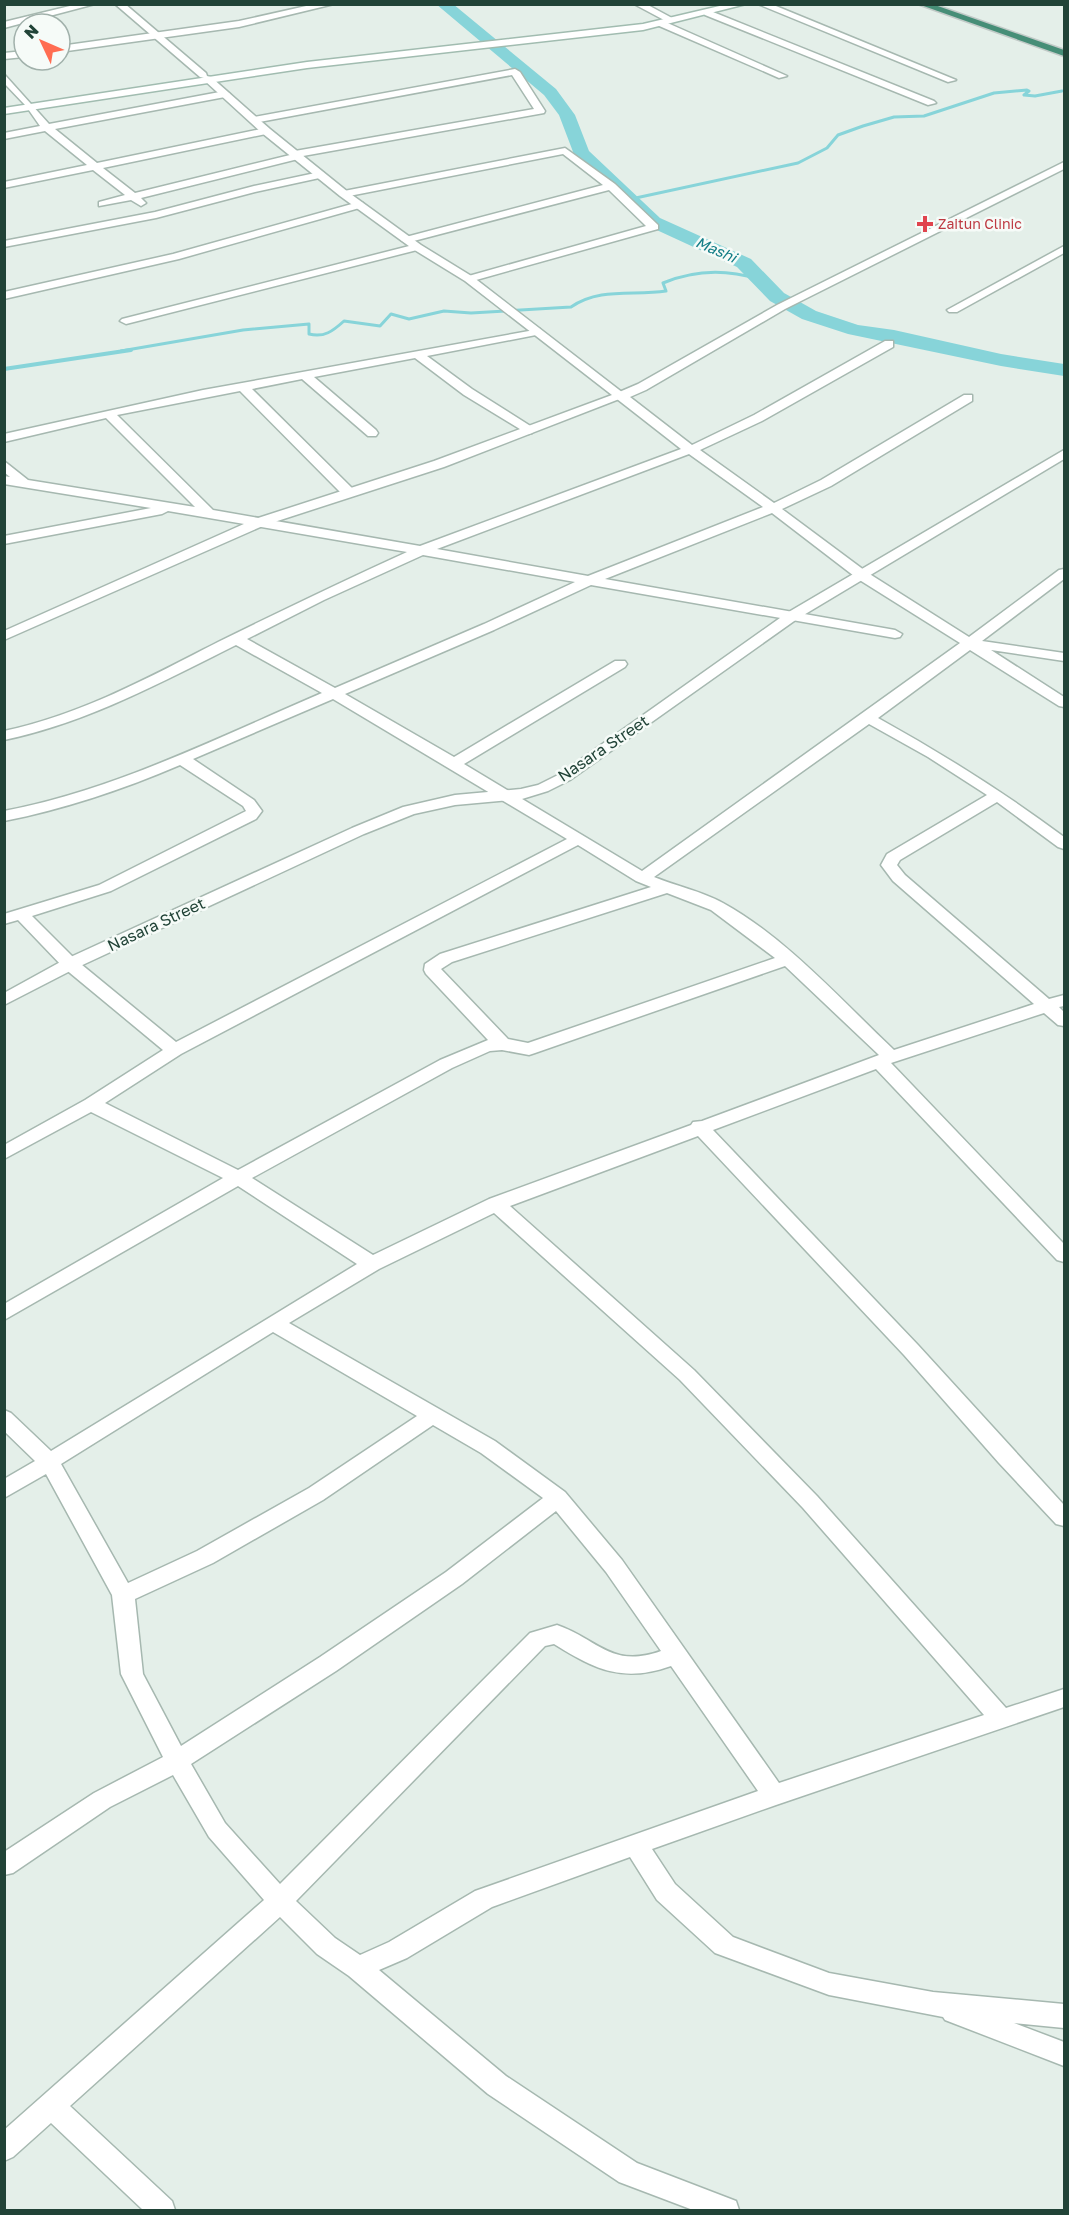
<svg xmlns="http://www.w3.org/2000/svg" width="1069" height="2215" font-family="'Golos Text',sans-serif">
<rect width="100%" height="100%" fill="#e4efe9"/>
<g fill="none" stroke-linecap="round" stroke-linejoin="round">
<path stroke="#87d4d9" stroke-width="3" d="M631,199L798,163L827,148L838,135L863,126L894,117L924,116L994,93L1027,90L1029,91L1024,95L1035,96L1062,91
M121,351L243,330L309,324V334C324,338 333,331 344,321L380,326L391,314L409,319L444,311L471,313L571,307C600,287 633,296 666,291L663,283C694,270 726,269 758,279"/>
<path stroke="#87d4d9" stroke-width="4" d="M4,369L131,350"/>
<path fill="#87d4d9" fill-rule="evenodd" d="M436,4H453L556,89L575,115L589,151L660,218L751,259L784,293L816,311L858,325L894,330L1001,354L1064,364V376L1001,366L848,334L802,319L770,301L737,267L648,226L575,157L559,115L544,95Z"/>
<defs>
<path id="minor" d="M78,4H95L4,28V22Z
M315,4H334L239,27L60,52V46L239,21Z
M634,4H646L672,18L664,20Z
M758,4H771L956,80L948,82Z
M708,10L934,101L936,103L928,105L705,15L703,13Z
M657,21H663L787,76L779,78L657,25Z
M24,51V57L4,59V53Z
M515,69L520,72L545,111L544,113L303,156L302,158L141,198L146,203L141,206L131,200L99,206V202L125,195L93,170L4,188V182L87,165L45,131L4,139V133L40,126L26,106L4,83V74L49,124L225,91L230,94L225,97L55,129L97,163L266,128L271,131L266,134L103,168L135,193L290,155L295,151L534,109L512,75L254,123L249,120L254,117Z
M565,148L615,184L658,225V229L469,282L463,279L465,277L646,226L609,190L406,243L401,240L402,238L603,185L563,154L344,197L339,194L344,191Z
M1064,162V169L785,309L646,390L630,397L692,445L754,415L885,341H893V347L762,421L700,450L774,503L821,480L964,395H972V401L831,486L782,509L868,573L969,637L1059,570L1064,569V579L982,641L1064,653V661L991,650L1064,697V707L1059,706L970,650L878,718C943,754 1005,793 1064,837V849L1058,847L997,802L900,860L897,865L905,875L1049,999L1064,995V1006L1059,1007L1064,1012V1026L1058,1025L1044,1013L891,1063L1064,1244V1262L1057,1260L876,1069L713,1130L918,1345L1064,1505V1526L1056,1524L999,1463L904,1355L698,1136L510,1206L694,1370L817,1496L1006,1708L1064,1689V1707L776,1805L652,1849L675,1884L733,1937L829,1973L933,1992L1064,2004V2028L1014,2023L1064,2042V2066L945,2020L943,2017L829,1995L715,1953L657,1900L630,1857L492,1907L407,1958L379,1970L506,2076L637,2163L736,2201L739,2210H693L619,2182L488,2094L349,1976L317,1954L280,1917L70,2106L172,2201L175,2210H143L51,2123L13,2157L4,2161V2130L264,1900L209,1837L173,1775L110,1807L13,1873L4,1875V1852L94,1793L163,1757L121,1674L112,1595L46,1474L4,1498V1479L35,1461L4,1431V1410L11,1413L51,1451L357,1264L238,1186L4,1320V1304L223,1178L91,1112L4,1159V1145L85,1100L163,1050L64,968L18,920L4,924V914L99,885L246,811L243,806L180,765C124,789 65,809 4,821V811C115,790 219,737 322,693L236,645C162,682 86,723 4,740V731C80,715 150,677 218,642C281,611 343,581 407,552L168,511L162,514L4,544V536L151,508L4,484V476L10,477L4,472V461L28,480L195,507L106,418L4,442V434L203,390L540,329V333L536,335L427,356L472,389L532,427L534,430L532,433L528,434L464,395L415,358L314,377L376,430L378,433L376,436H368L302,379L252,389L354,490L356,493L349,497L344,496L240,391L117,415L213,510L420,546L681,449L617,399V393L638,384L777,305ZM689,454L763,507L588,576L437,549ZM772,513L858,579L960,643L642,871L464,764L625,667L627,664L625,661H615L454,757L345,694L494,630L591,585L895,638L900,637L902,634L895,630L605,579ZM423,555L575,582L484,624L335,688L247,639L324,600ZM333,699L567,839L176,1042L76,960L32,916L111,891L256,819L262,811L254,800L193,759ZM869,724L928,757L987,795L887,854L881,865L893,881L1034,1004L894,1050C843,1002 784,936 723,903C701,891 676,886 654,877ZM578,845L636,881L651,887L440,954L425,964L424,970L426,974L488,1040L440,1060L238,1170L105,1103L181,1054ZM667,893L711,910L775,958L528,1043L508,1039L441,969L452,962ZM785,966L879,1055L702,1121L693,1122L691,1125L489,1199L373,1255L252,1178L452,1068L490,1051L502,1050L529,1055L535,1053ZM494,1213L680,1380L803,1508L984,1715L779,1783L622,1560L565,1492L495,1441L289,1323L379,1269ZM273,1332L417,1416L309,1488L197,1551L128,1583L61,1464ZM433,1425L481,1453L543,1498L446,1572L320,1657L181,1746L143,1674L135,1599L213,1563L323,1500ZM556,1511L606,1572L661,1651C611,1669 598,1639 557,1625L530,1633L280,1884L225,1823L191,1764L336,1671L462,1584ZM554,1644C596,1670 623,1683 671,1666L758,1791L475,1891L389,1942L360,1955L335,1938L296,1901L545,1646Z
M320,172L324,173V177L255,192L156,218L4,247V241L155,212L254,186Z
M359,202L363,203V207L179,259L4,299V292L173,254Z
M417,244L423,247L421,249L126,324L120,321L122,319Z
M1064,246V253L957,312H949L947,310Z"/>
<path id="tertiary" d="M115,4H125L206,73L207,76L211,77L270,129L348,192L421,245L473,277L627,396L444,467L265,525L4,640V631L255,519L434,461L612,395L465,281L413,249L340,196L262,133L205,81L204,78L200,77Z
M1064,450V459L797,619L570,780L548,791L522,799L455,805L414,814L364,834L76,968L4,1005V993L64,960L352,828L403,807L455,795L521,789L538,785L560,774L787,613Z"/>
<path id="secondary" d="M728,4H746L643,30L307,68L4,114V108L307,62L643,24Z"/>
<path id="trunk" d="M918,4H932L1064,50V56Z"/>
</defs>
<use href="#minor" stroke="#a6b8b0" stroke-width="3"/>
<use href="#tertiary" stroke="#a6b8b0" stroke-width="3"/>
<use href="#secondary" stroke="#a1bcb0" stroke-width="3"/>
<use href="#trunk" stroke="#c1cac7" stroke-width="3"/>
<use href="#minor" fill="#fff" fill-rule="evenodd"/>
<use href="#tertiary" fill="#fff" fill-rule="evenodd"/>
<use href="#secondary" fill="#fff" fill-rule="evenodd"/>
<use href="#trunk" fill="#468e77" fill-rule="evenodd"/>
</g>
<path fill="#e0444e" stroke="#f6fbf8" stroke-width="2" d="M922 215h6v6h6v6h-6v6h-6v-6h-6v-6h6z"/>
<g text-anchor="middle" stroke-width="5" stroke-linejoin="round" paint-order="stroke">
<g font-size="14" fill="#be3a42" stroke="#f6fbf8" text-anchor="start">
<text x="938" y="229">Zaitun Clinic</text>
</g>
<g font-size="15" font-style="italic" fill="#147e87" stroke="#f6fbf8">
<text transform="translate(716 250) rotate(24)" y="5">Mashi</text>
</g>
<g font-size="16" fill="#214337" stroke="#f6fbf8">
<text transform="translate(603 748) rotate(-34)" y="6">Nasara Street</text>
<text transform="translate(156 924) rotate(-25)" y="6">Nasara Street</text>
</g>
</g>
<rect width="1069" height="2215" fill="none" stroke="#214337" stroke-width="12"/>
<g transform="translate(42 42) rotate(314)"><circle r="28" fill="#f6fbf8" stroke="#a1b1ab" stroke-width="1.5"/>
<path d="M0-4.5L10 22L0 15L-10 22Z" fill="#ff6d52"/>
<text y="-9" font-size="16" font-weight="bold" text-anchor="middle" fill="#214337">N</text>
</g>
</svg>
